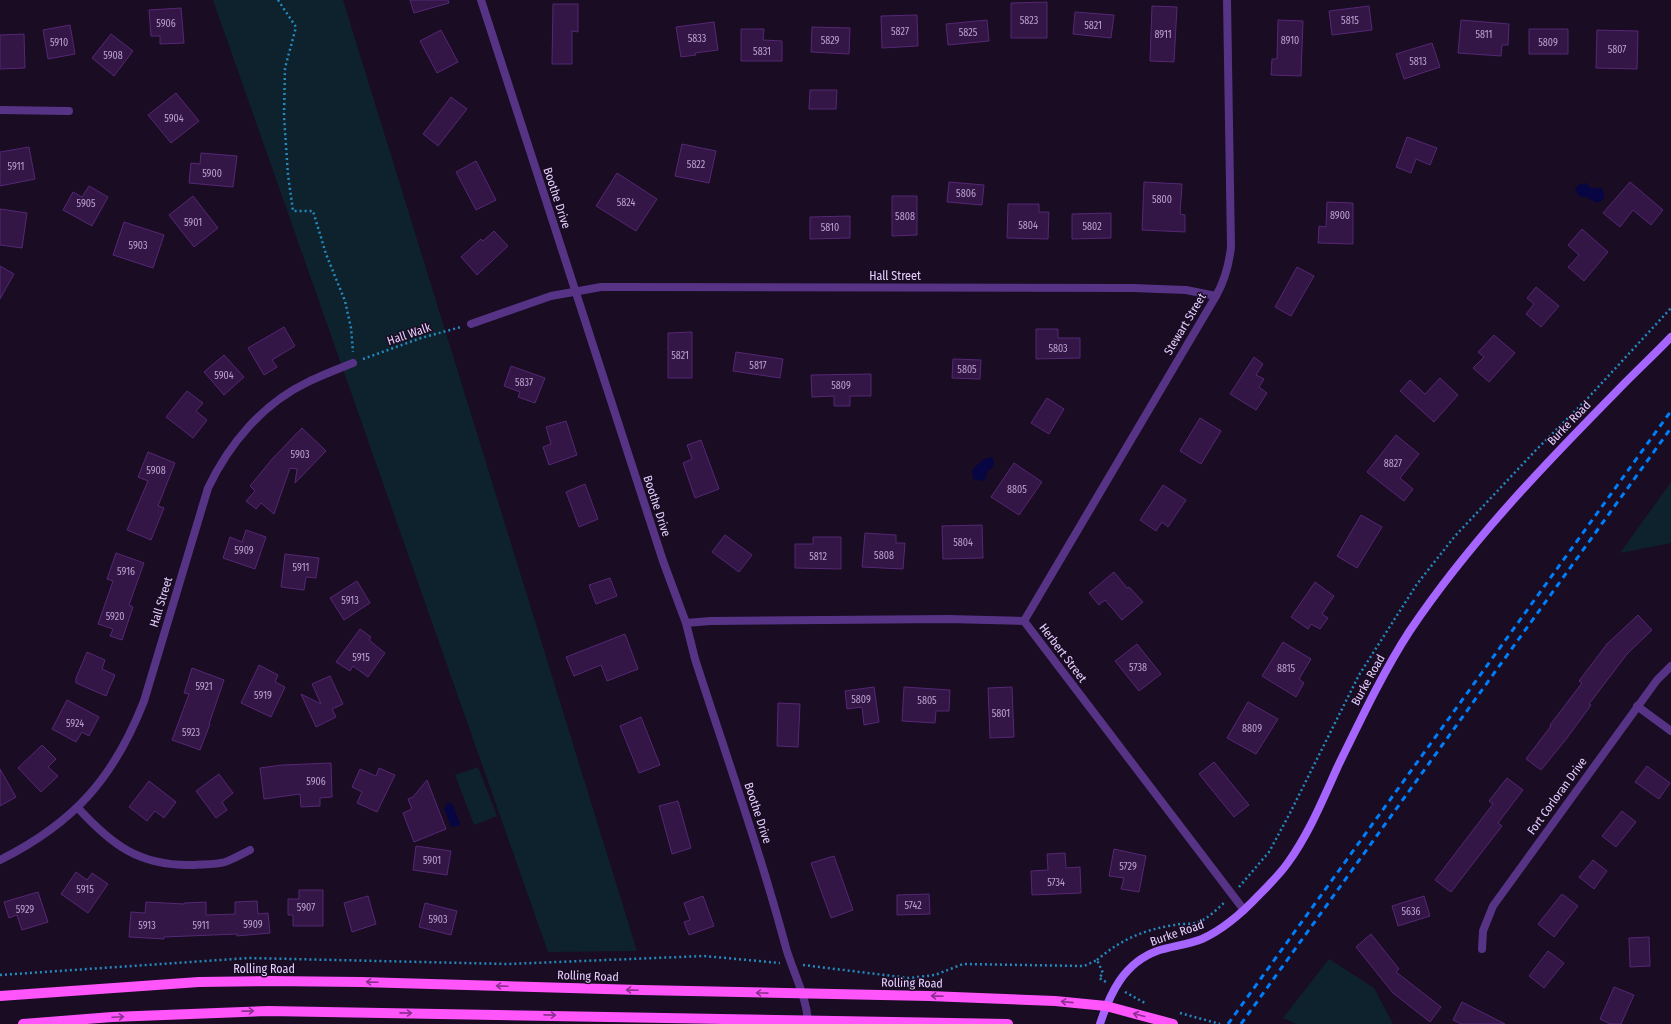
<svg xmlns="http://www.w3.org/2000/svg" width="1671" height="1024" font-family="'Fira Sans Condensed',sans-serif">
<rect width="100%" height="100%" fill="#190c23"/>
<path fill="#0e222e" d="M213,0H343L637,951L548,952Z
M1671,482V543L1620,553Z
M478,767L497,816L474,825L455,775Z
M1329,959L1374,988L1393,1024H1296L1283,1018Z"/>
<path fill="#080543" d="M1586,183L1591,188H1601L1604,193V199L1597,203L1586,197H1580L1575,190L1578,185Z
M991,457L994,460V466L987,472L986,478L983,481L973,479L972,470C975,466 979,465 982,460Z
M447,802L453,805L460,824L458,826L451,827L444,808L447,806Z"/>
<path fill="#331646" stroke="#552774" d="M410,0H448L449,3L414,13Z
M1047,2V38H1011V3Z
M553,4H578V32L572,31V64H552Z
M1152,6L1177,7L1174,62L1150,61Z
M1369,6L1372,30L1332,35L1329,11Z
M181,8L184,43L160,44V36H151L149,10Z
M1075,12L1114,15L1111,38L1073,34Z
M917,15L918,46L882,48L881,16Z
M987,20L989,41L948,45L946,24Z
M1278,20L1303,21L1301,76L1271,75L1272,59H1277Z
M1461,20L1509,24L1508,45H1502L1501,56L1458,53Z
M714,22L718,50L695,53L696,55L681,57L676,27Z
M70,25L75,54L48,59L43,30Z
M812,27L850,28L849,54L811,52Z
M741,29H764L763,40L782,41V61H741Z
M1529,29H1568V54H1529Z
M441,30L458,62L437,73L420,41Z
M1597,30L1638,31L1637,69L1596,68Z
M24,34L25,68L0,69V35Z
M111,34L133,51L114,76L92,58Z
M1432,43L1440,67L1404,79L1396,54Z
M810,90H837L836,109H809Z
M176,93L199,121L171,143L148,115Z
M451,97L467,109L438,146L423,134Z
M1407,137L1437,148L1430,165L1416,159L1411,173L1396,167Z
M682,144L716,151L709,183L675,176Z
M29,147L35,179L0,186V152Z
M201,153L237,156L233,187L189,183L191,163L200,164Z
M476,161L496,200L476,210L456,172Z
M617,173L657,199L636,231L596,206Z
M949,182L984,185L982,205L947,202Z
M1144,182L1182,184L1180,214L1185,215V232L1142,230Z
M1630,182L1663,210L1651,225L1633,210L1620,227L1603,213Z
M89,186L108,197L92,226L63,210L73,192L82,197Z
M193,196L218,228L194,247L169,215Z
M892,196H917V235L892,236Z
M1327,202L1353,203V244L1318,243L1319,226L1326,227Z
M1008,204H1039V212H1049L1048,239L1007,238Z
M0,209L27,213L22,248L0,245Z
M1111,213V238L1072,239V214Z
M850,216V238L810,239V217Z
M124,222L164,235L153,268L113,255Z
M1582,229L1608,252L1584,281L1568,267L1579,255L1568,245Z
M494,231L508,246L477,275L461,257L481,239L483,241Z
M0,266L14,274L0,299Z
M1297,267L1314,276L1291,316L1275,307Z
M1536,287L1559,306L1541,327L1526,314L1534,304L1527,298Z
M284,327L295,346L272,360L277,367L264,375L248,348Z
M1036,329H1058V338H1080V358L1036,359Z
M692,332V378H668V333Z
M1494,335L1515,353L1489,382L1473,368L1484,357L1478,352Z
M736,352L783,359L780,378L733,371Z
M224,355L244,377L224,395L204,372Z
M1254,357L1263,364L1256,375L1264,379L1259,387L1267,393L1256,410L1230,394Z
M953,359L981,360L980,379L952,378Z
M511,366L545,378L535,403L518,397L520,392L504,386Z
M871,374V396H850V406H834V396L812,397L811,375Z
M1440,378L1458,395L1434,422L1400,391L1410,380L1425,394Z
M187,391L203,403L196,411L207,420L193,438L166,417Z
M1047,398L1064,409L1049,434L1031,423Z
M1200,418L1221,431L1201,464L1180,451Z
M566,421L577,455L549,465L543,447L551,444L546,427Z
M302,428L326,451L295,483L297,469L290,468L274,514L261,503L256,509L246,501L255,491L250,486L273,458Z
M1396,435L1419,454L1400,478L1413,489L1404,501L1367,472Z
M701,440L719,489L695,498L683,463L692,459L687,445Z
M148,452L175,463L158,506L164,508L151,540L127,530L148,481L138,477Z
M1014,463L1042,482L1019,515L991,497Z
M585,484L598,519L579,527L566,492Z
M1163,485L1186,500L1168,527L1162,522L1156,531L1140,520Z
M1361,515L1382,527L1357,568L1337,556Z
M982,525L983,558L943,559L942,526Z
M246,530L266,537L255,569L223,558L230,537L242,542Z
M865,533L896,535V543H905L903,569L862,567Z
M725,535L752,555L739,572L712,552Z
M813,537H841V569L795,568V544H813Z
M116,553L144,563L129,605L133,607L122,640L110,636L113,629L98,624L113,581L107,579Z
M285,554L319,558L316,578L306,577L304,590L281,587Z
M1114,572L1127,588L1129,587L1143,602L1122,620L1105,600L1099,605L1089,593Z
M610,578L617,596L596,604L589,585Z
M357,581L370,603L344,620L330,598Z
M1315,582L1334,596L1322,614L1328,618L1320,629L1311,624L1308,629L1291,617Z
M1638,615L1652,630L1627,654L1589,704L1591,705L1567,738L1541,770L1526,759L1551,726L1550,725L1582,683L1579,681L1607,644Z
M360,629L371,637L369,640L385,653L368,677L353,666L350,671L336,662Z
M625,634L638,669L607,681L601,665L574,676L566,657Z
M1283,642L1311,659L1299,679L1304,683L1296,697L1262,676Z
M1137,644L1161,674L1139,691L1115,661Z
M87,652L105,660L102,669L115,675L106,696L76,683V678Z
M259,665L278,675L275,682L285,687L271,717L241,703Z
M192,668L224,680L209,724H210L200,750L172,740L189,694L184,693Z
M330,676L343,704L332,709L336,717L316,727L301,694L321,704L312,684Z
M874,687L879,722L864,725L862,707L847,709L845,691Z
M904,687L950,690L949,711H936L935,723L902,721Z
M1012,687L1014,737L990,738L988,688Z
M67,700L99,717L89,736L82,732L76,742L52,729Z
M1248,702L1278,719L1256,754L1227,738Z
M778,703L800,704L798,747L777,746Z
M641,717L660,765L639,773L620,726Z
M42,745L56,759L48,767L58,776L41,792L18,768Z
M1214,762L1249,805L1234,817L1199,774Z
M331,763L332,797L320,798V806L301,807L300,794L264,799L260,768L282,765Z
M1647,766L1670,783L1659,799L1635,782Z
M379,768L395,775L377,812L357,803L362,792L352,787L360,769L376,776Z
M0,769L16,797L0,806Z
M219,774L233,793L222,802L227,810L216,818L196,791Z
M1507,778L1523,790L1498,823L1502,826L1451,892L1435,880L1493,804L1489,801Z
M427,780L446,829L414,842L403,813L412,809L408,799L413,797Z
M149,781L176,802L164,818L155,811L147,821L129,807Z
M678,801L691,848L672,854L659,806Z
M1622,811L1636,822L1616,847L1602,836Z
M416,846L451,851L447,875L413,870Z
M1114,849L1146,856L1139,892L1121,889L1124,878L1109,876Z
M1065,853L1066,868L1080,867L1081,893L1032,895L1031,871L1048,870L1047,854Z
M834,856L853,910L831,918L811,863Z
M1593,860L1607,871L1594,889L1579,877Z
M76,872L87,880L92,873L108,884L88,913L61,894Z
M299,890H323V926H293V915H288V899H299Z
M38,892L48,922L22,930L17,915L9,918L4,902Z
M929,894L930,914L897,915V895Z
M1562,894L1578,906L1554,937L1538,924Z
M368,896L376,924L352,932L344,903Z
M703,896L714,926L689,935L684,922L690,920L684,903Z
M1424,896L1430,916L1398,926L1392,906Z
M257,901L258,914L268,913L270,933L237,936V934L164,937V939L129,937L131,912L145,913L146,902L184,904V903L206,902V915L235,914V902Z
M425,903L457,911L451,935L419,927Z
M1371,934L1399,969L1396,972L1441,1007L1430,1022L1393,993L1356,947Z
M1649,937L1650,966L1630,967L1629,938Z
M1548,951L1564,963L1544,988L1529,976Z
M1614,987L1634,995L1621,1024H1610L1600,1019Z
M1462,1002L1505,1024H1461L1453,1020Z"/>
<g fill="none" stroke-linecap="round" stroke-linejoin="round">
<path stroke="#2489bd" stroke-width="2.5" stroke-dasharray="2 3" stroke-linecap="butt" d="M278,0L296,27L285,68L284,116L288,175L293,211H313L326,254L345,301L351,328L353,352
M363,359L421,338L461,327
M1239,887L1269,852L1290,813L1359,675L1417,584L1455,536L1536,450L1588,398L1671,308
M1097,960C1120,940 1143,930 1174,925C1181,923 1191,925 1198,922C1208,919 1217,909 1225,902
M803,965L909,978L935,975L963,964L1084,966L1097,960L1103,973L1099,978L1106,982
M0,975L249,958L508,964L704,956L780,963
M1125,992L1145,1003
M1180,1013L1220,1024"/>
<path stroke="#573386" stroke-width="8" d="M481,0L663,561L686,623L695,659C726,755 760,851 786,948C793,972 808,1000 808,1024
M0,110L69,111
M471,324L551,296L601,287H619L1133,288L1186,290L1216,296
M1024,621L1216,296C1225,280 1229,265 1231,247L1227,0
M1024,621L1244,910
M686,623L711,621L948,619L1024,621
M1637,706L1671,731
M78,808C112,845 139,866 192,865C203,864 215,865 225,862C234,859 242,854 250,850
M0,860C74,823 114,778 144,701L208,488C229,444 263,403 308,382C322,375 338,369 353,363
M1482,949L1483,931L1493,906L1657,680L1671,666"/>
<path stroke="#a665ff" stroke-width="8" d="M1100,1024C1110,993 1124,963 1157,951C1172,946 1187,945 1202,939C1224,929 1243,912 1259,895C1269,885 1279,875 1287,864C1309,834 1323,799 1338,766C1360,721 1382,674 1409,632C1468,544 1542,467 1616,392C1634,373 1653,356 1671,337"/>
<path stroke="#ff55fb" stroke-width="10" d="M0,996L199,982L268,981L361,982L640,990L929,996L1055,1001L1106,1006L1173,1024
M23,1024L112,1017L268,1011L1008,1024"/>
<path stroke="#007df9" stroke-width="3" stroke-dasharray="6 5" stroke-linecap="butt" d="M1228,1024L1671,411
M1241,1024L1671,428"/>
</g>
<defs><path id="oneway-shaft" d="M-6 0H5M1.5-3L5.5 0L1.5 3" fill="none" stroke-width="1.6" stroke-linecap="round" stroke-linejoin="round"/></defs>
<g stroke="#8c308f">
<use href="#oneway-shaft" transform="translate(372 982) rotate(-178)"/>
<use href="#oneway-shaft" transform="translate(502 986) rotate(-178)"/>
<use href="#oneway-shaft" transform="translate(632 990) rotate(-178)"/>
<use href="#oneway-shaft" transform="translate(762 993) rotate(-179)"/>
<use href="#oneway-shaft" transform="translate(937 996) rotate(-178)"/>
<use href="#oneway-shaft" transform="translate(1067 1002) rotate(-174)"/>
<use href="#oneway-shaft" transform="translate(248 1011) rotate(-1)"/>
<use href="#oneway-shaft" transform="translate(406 1013) rotate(1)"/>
<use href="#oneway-shaft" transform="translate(550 1015) rotate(1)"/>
<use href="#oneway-shaft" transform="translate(1139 1015) rotate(-165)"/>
<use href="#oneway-shaft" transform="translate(118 1017) rotate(-3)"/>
</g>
<g text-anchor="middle" stroke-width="3" stroke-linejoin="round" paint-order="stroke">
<g font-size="10" fill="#baa0d1">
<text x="1029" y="24">5823</text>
<text x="1350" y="24">5815</text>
<text x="166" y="27">5906</text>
<text x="1093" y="29">5821</text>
<text x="900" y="35">5827</text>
<text x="968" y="36">5825</text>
<text x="1163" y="38">8911</text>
<text x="1484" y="38">5811</text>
<text x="697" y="42">5833</text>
<text x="830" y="44">5829</text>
<text x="1290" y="44">8910</text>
<text x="59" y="46">5910</text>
<text x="1548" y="46">5809</text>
<text x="1617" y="53">5807</text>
<text x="762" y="55">5831</text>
<text x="113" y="59">5908</text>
<text x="1418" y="65">5813</text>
<text x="174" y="122">5904</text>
<text x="696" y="168">5822</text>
<text x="16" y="170">5911</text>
<text x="212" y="177">5900</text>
<text x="966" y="197">5806</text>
<text x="1162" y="203">5800</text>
<text x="626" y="206">5824</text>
<text x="86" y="207">5905</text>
<text x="1340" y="219">8900</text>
<text x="905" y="220">5808</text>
<text x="193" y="226">5901</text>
<text x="1028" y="229">5804</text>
<text x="1092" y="230">5802</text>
<text x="830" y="231">5810</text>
<text x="138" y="249">5903</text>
<text x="1058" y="352">5803</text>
<text x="680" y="359">5821</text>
<text x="758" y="369">5817</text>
<text x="967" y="373">5805</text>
<text x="224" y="379">5904</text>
<text x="524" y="386">5837</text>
<text x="841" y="389">5809</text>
<text x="300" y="458">5903</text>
<text x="1393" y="467">8827</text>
<text x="156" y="474">5908</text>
<text x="1017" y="493">8805</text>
<text x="963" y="546">5804</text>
<text x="244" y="554">5909</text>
<text x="884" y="559">5808</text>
<text x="818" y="560">5812</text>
<text x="301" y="571">5911</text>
<text x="126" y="575">5916</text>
<text x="350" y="604">5913</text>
<text x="115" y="620">5920</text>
<text x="361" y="661">5915</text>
<text x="1138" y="671">5738</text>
<text x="1286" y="672">8815</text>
<text x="204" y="690">5921</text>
<text x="263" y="699">5919</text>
<text x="861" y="703">5809</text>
<text x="927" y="704">5805</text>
<text x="1001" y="717">5801</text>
<text x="75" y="727">5924</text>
<text x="1252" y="732">8809</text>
<text x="191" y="736">5923</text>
<text x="316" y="785">5906</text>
<text x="432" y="864">5901</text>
<text x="1128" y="870">5729</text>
<text x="1056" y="886">5734</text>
<text x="85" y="893">5915</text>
<text x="913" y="909">5742</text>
<text x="306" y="911">5907</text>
<text x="25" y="913">5929</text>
<text x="1411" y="915">5636</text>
<text x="438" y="923">5903</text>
<text x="253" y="928">5909</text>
<text x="147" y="929">5913</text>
<text x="201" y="929">5911</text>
</g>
<g font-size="12" fill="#e7ceff" stroke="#190c23">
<text transform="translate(557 198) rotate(72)" y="4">Boothe Drive</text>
<text x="895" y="280">Hall Street</text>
<text transform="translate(1185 324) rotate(-59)" y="4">Stewart Street</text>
<text transform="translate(409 334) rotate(-19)" y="4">Hall Walk</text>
<text transform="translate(1569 423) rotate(-46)" y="4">Burke Road</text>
<text transform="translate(657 506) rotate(72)" y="4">Boothe Drive</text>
<text transform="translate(161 602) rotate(-73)" y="4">Hall Street</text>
<text transform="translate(1063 653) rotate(53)" y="4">Herbert Street</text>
<text transform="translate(1368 680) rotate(-61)" y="4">Burke Road</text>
<text transform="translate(1557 796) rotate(-54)" y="4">Fort Corloran Drive</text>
<text transform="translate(758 813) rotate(72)" y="4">Boothe Drive</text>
<text transform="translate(1177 933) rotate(-19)" y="4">Burke Road</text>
<text x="264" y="973">Rolling Road</text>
<text transform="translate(588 976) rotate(2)" y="4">Rolling Road</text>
<text transform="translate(912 983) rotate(1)" y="4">Rolling Road</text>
</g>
</g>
</svg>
